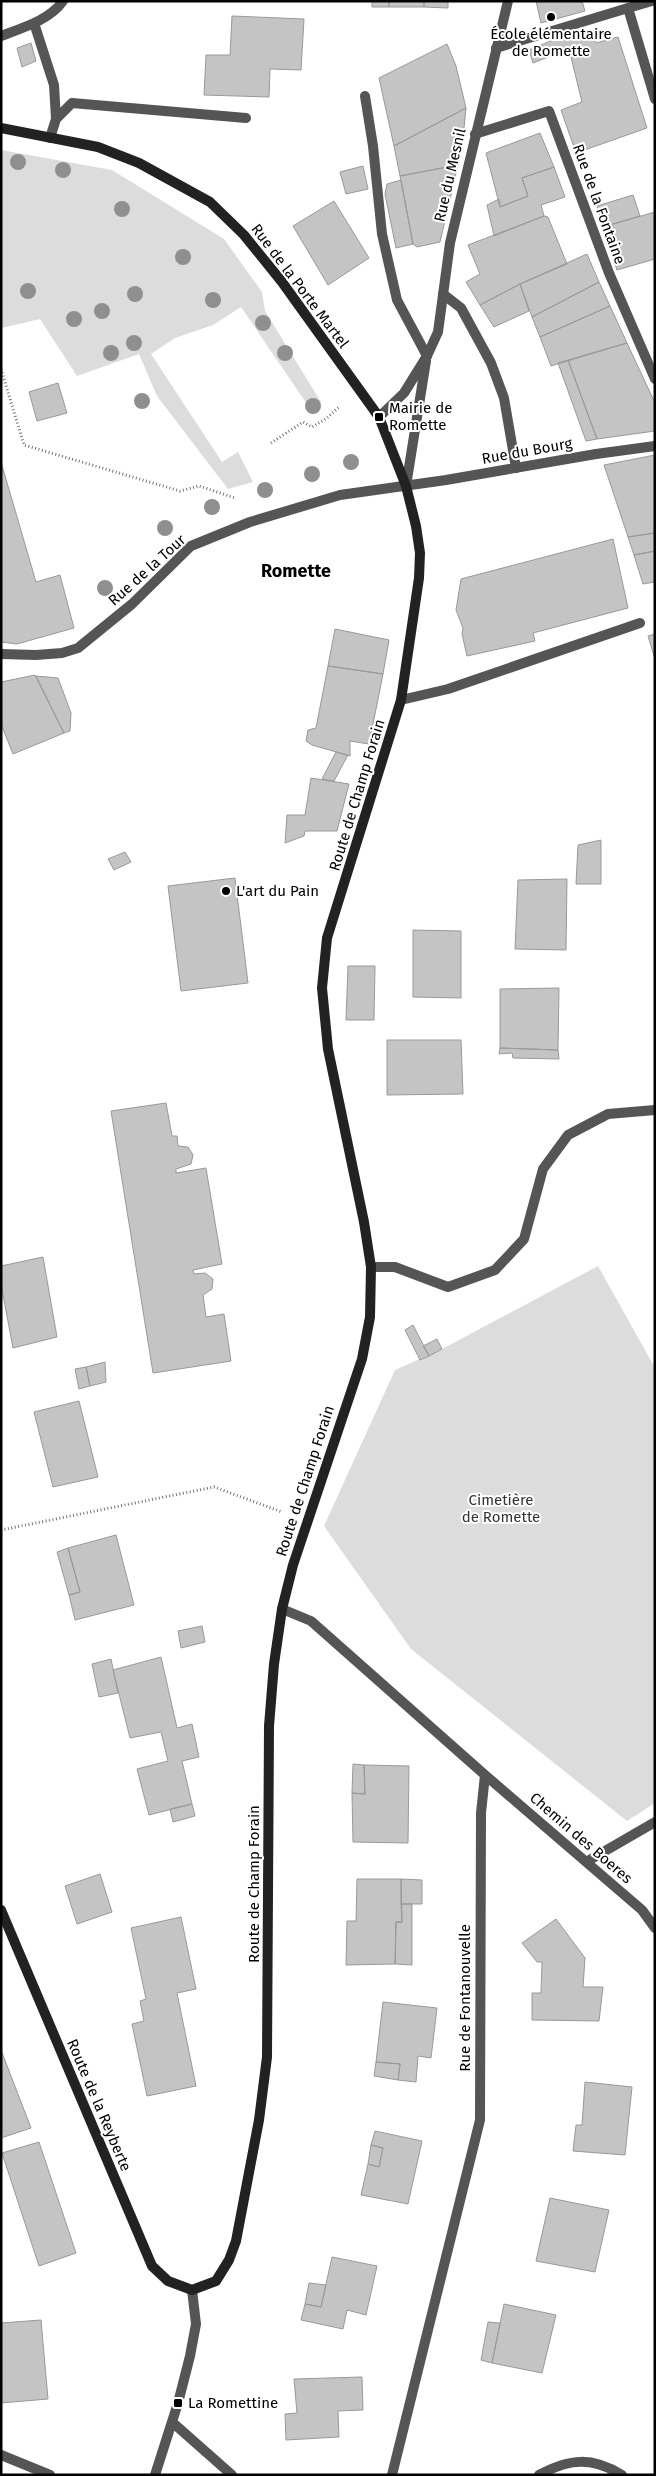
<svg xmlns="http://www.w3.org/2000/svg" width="656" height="2476" font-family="'Fira Sans',sans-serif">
<rect width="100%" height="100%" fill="#fff"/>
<path fill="#dcdcdc" d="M1,150L112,170L224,239L262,292L265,311L321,402L311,410L241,307L213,325L175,338L151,354L222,462L238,452L253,482L228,489L157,396L139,354L77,376L40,319L2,328Z
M598,1266L655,1368V1803L627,1821L411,1649L324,1526L395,1370L442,1349Z"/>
<path fill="#c4c4c4" stroke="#999" d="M372,1H389V7H372Z
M389,1H424V7H389Z
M424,1H448V8L424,7Z
M536,1H582L585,11L541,23Z
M232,16L304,19L301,70L270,69L269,97L204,95L206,55H230Z
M591,31L596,43L618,37L647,128L576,153L561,110L582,102L569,49L533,63L529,50L567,34Z
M31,43L36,61L22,67L17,48Z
M447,44L456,66L466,108L394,146L379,78Z
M466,108L462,148L458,165L400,176L394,146Z
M540,133L554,167L522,178L528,196L500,207L486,153Z
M458,165L440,242L417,247L413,244L400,176Z
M363,166L368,189L346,194L340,172Z
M554,167L565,197L541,205L544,216L494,236L487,205L499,199L500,207L528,196L522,178Z
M401,180L413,244L396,248L385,194L387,184Z
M633,195L640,216L603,227L597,206Z
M334,201L369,258L328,285L293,226Z
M655,212V259L617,270L603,227Z
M544,216L548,217L567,264L520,284L480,305L466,282L480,274L468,245Z
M587,254L599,282L532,317L520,284Z
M599,282L610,306L540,337L532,317Z
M520,284L529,311L494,327L480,305Z
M610,306L627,343L551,366L540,337Z
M627,343L655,403V431L597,439L568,360Z
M568,360L597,439L586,441L558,363Z
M58,383L67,413L37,421L29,392Z
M655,455V533L628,537L604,465Z
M1,462L36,582L60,575L74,628L17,644L1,642Z
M655,533V551L634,555L628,537Z
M613,539L628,608L533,633L535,641L467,656L462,634L463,628L456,610L461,579Z
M655,551V582L643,584L634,555Z
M335,629L389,640L383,674L328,666Z
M655,634V659L648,636Z
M328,666L383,674L369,744L350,741V756L312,745L306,741L308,730L316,728Z
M35,675L64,733L13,754L1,724V682Z
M36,676L58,678L71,713L70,731L64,733Z
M336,752L348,755L334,781L322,779Z
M311,778L349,784L337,831H305L304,836L285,843L287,815H305Z
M601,840V884H576L578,845Z
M125,852L131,862L114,870L108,859Z
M235,878L248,983L181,991L168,886Z
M567,879L566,950L515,949L518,880Z
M413,930L461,931V998L413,997Z
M348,966H375L374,1020H346Z
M559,988L558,1050L500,1048V989Z
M387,1040H461L463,1094L387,1095Z
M500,1048L558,1050L559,1059L513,1058L512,1053L499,1054Z
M166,1103L172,1136H177L178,1146L188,1147L193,1155L191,1164L176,1169V1173L206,1168L222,1264L193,1270L194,1274L205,1273L213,1279L212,1289L203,1295L206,1317L224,1314L231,1361L153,1373L111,1111Z
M43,1257L57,1337L13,1348L1,1284V1266Z
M413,1325L429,1356L420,1360L405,1330Z
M437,1339L442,1349L429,1356L423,1346Z
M105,1362L106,1382L90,1386L86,1367Z
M86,1367L90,1386L79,1389L75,1369Z
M79,1401L98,1477L53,1487L34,1412Z
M116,1535L134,1605L75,1620L69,1595L80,1592L68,1548Z
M68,1548L80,1592L69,1595L57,1552Z
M202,1626L205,1642L181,1648L178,1631Z
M161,1657L177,1728L192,1724L199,1757L182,1761L192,1804L149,1815L137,1769L168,1761L161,1732L130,1738L113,1670Z
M111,1659L118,1693L99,1697L92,1664Z
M353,1764L364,1765L365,1794L352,1793Z
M364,1765L409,1766L408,1843L353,1842L352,1793L365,1794Z
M192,1804L195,1816L173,1822L170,1809Z
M100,1874L112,1912L77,1924L65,1886Z
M357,1879H401L402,1922H396L395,1964L346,1965L347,1921H356Z
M401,1879L422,1880V1904H401Z
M401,1904H412V1965L395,1964L396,1922H402Z
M181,1917L196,1989L177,1993L196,2086L147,2096L132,2024L144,2021L140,2001L146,1999L131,1928Z
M556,1919L585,1958L583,1987H603L599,2021L532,2020V1993H541L542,1962H537L522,1943Z
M383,2002L437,2008L431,2058L418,2056L416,2082L398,2080L400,2064L376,2062Z
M1,2050L31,2128L1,2138Z
M376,2062L400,2064L398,2080L374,2076Z
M585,2082L632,2087L625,2155L573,2151L576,2125H582Z
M375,2131L422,2141L408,2204L361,2195L368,2164L379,2167L383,2148L371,2145Z
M39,2142L76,2253L39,2266L2,2153Z
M371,2145L383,2148L379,2167L368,2164Z
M550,2198L609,2210L595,2272L536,2261Z
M332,2257L377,2266L366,2315L347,2310L343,2329L301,2320L305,2304L321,2307Z
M309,2283L326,2285L321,2307L305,2304Z
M504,2304L556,2315L542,2373L492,2363Z
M41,2320L48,2399L1,2403V2323Z
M488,2322L500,2323L492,2363L481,2360Z
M362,2377L363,2410L338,2411L339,2437L286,2440L285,2414L297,2413L294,2379Z"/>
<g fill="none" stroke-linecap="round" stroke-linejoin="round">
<path stroke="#777" stroke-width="3" stroke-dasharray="1 2.5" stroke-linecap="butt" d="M1,369L24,445L180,491L199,486L235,498
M271,443L303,422L312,427L327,418L340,406
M1,1530L214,1487L282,1512"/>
<path stroke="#555" stroke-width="10" d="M34,23L54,85L56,119
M1,36C22,28 50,20 63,1
M496,48L628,8
M365,96L373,146L382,234L397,300L427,356
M475,134L549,111L609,273L655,379
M50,138L56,119L72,103L246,118
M443,294L461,308L491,363L504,398L516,468
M596,454L655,446
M401,700L448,689L640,623
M1,2455L50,2475"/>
<path stroke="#555" stroke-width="10" d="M652,1L628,8L655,99
M379,417L404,393L427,356L438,332L450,243L508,1
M406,486L426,361
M1,654L36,655L62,653L78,648L132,604L191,546L250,522L340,495L446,480L596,454
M371,1267H395L448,1287L495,1270L524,1239L543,1169L568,1135L608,1114L655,1110
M282,1609L311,1621L485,1775L481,1813L480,2120L392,2475
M485,1775L642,1910L655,1928
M586,1862L655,1822
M172,2422L232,2475
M155,2475L178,2403L190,2356L196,2324L192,2290
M539,2475C570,2458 592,2457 622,2475"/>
<path stroke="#222" stroke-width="10" d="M1,128L98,147L139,163L210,202L244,235L282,282L379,417L406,486L416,526L420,553L419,578L401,700L327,938L322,988L328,1049L364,1222L371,1267L370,1317L362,1359L293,1565L282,1609L274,1664L269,1726L267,2057L259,2120L236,2241L229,2260L216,2281L192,2290L168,2281L152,2266L1,1910"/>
</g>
<g fill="#8f8f8f">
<circle cx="18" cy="162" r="8"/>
<circle cx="63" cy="170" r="8"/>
<circle cx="122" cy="209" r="8"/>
<circle cx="183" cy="257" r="8"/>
<circle cx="28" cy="291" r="8"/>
<circle cx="135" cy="294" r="8"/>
<circle cx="213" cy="300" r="8"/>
<circle cx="102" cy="311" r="8"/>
<circle cx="74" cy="319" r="8"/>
<circle cx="263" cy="323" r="8"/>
<circle cx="134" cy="343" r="8"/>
<circle cx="111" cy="353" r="8"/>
<circle cx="285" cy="353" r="8"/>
<circle cx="142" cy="401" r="8"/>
<circle cx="313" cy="406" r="8"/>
<circle cx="351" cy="462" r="8"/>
<circle cx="312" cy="474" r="8"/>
<circle cx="265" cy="490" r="8"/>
<circle cx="212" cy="507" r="8"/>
<circle cx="165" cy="528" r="8"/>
<circle cx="105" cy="588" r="8"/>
</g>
<g fill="#000" stroke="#fff" stroke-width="2">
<circle cx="551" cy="17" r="5"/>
<rect x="374" y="412" width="10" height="10" rx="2.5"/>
<circle cx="226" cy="891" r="5"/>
<rect x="173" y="2398" width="10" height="10" rx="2.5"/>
</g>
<g text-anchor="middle" stroke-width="4" stroke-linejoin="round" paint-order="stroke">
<g font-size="15" fill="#000" stroke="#fff" text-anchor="start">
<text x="551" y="39" text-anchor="middle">École élémentaire<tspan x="551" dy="17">de Romette</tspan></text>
<text x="389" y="413">Mairie de<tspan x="389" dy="17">Romette</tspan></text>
<text x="236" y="896">L'art du Pain</text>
<text x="188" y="2408">La Romettine</text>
</g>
<g font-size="15" fill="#000" stroke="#fff">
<text transform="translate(450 175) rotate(-77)" y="5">Rue du Mesnil</text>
<text transform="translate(599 204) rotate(70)" y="5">Rue de la Fontaine</text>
<text transform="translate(300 286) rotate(53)" y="5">Rue de la Porte Martel</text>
<text transform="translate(527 451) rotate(-10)" y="5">Rue du Bourg</text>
<text transform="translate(147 570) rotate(-42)" y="5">Rue de la Tour</text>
<text transform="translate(357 795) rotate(-73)" y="5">Route de Champ Forain</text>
<text transform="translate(305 1481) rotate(-72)" y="5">Route de Champ Forain</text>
<text transform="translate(581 1838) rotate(41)" y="5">Chemin des Boeres</text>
<text transform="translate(254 1884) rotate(-90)" y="5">Route de Champ Forain</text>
<text transform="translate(465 1998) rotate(-90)" y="5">Rue de Fontanouvelle</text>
<text transform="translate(99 2105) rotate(67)" y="5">Route de la Reyberte</text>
</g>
<g font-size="15" fill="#333" stroke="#fff">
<text x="501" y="1505">Cimetière<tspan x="501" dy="17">de Romette</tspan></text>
</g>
<g font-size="18" font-weight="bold" fill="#000" stroke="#fff">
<text x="296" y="577">Romette</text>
</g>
</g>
<rect width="656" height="2476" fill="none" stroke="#000000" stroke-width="5"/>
</svg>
